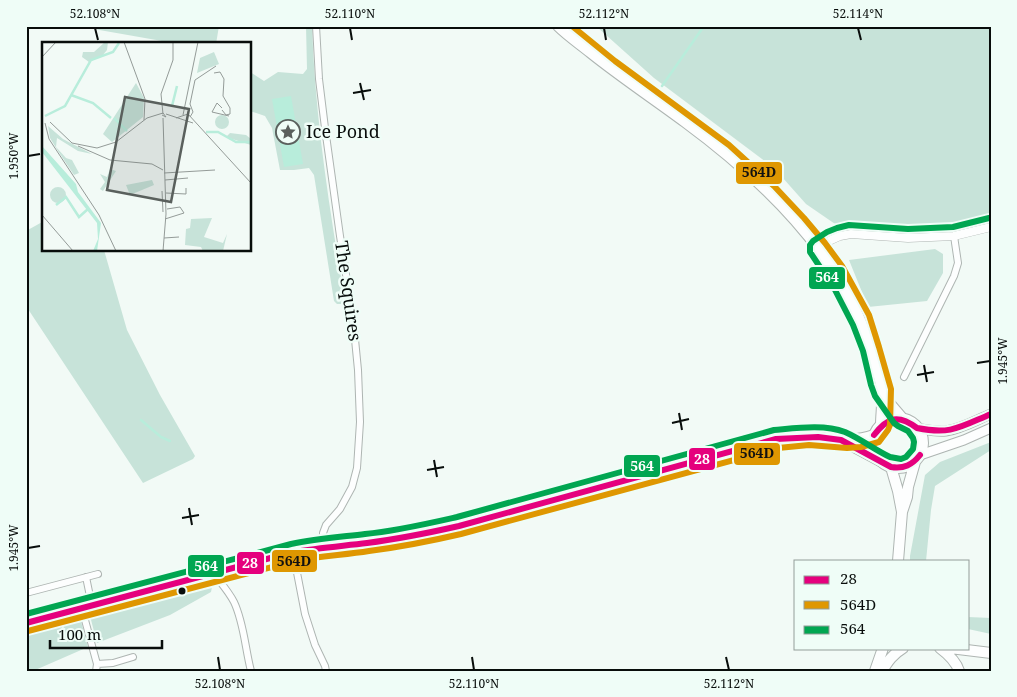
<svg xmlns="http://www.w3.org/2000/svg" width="1017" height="697" font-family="'Noto Serif',serif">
<rect width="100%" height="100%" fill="#f2faf6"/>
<path fill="#c7e3d9" d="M85,26H219L216,44H179L88,28Z
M306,26H312C315,117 329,206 344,295L341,304H337L334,301L314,175L309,168L294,170H280L272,128L265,116L250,111V72L264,81L278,72L303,74L307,69Z
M596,26H991V213L955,223L874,226H838L806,204L774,168L654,78Z
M44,221V250H104L127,330L160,395L195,456L193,459L143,483L26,306V231Z
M935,249L943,254V273L927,301L868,307L849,260Z
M991,442V450L935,486L931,510L926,561H910V556L925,475L940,462Z
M200,582H207L212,587L211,592L170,615L97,643L89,612L165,593Z
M79,614L88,647L33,671H26V629Z
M968,617L991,618V634L968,629Z"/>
<path fill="#b8eddb" d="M291,96L303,164L284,167L272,99Z"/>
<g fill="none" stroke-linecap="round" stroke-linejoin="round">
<path stroke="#b8eddb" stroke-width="2.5" d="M662,86L704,26
M141,420L161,437L170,441"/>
<defs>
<path id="minor" d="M316,26L319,79L325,128L340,236L353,319L358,370L360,422L357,468L352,487L340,509L326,525L323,533V547
M904,377L954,276L958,263L954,236
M293,552L305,614L315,645L325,666L326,671
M214,574C221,583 229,592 234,602C244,623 245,648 251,671
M86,577L92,606
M26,593L98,574
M82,609L97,664L96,671
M97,664L113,663L133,657"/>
<path id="tertiary" d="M818,248L831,240L840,236L851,234L908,238L954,236L991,227"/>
<path id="secondary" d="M917,428C927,430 936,432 946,431C961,429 976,420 991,414
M920,455L964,440L991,428"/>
<path id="primary" d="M841,440L882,462
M26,623L293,552L323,547L366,543L417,535L459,526L776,439C790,437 806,436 820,437C841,439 853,442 874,435"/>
<path id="trunk" d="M558,26C568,36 580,44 591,53C621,77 654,99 685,122C765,181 848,260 873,358C876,369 881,380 882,391C883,402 881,414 881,425
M882,390L891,405L903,419
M873 443a25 25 0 1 1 50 0a25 25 0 1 1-50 0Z
M891,467L898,491L902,512
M898,561L902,512L907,497L908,487L915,462
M940,648C948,654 956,661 959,671
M950,648L991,653
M875,671L883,648
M882,671C888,661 893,654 903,648"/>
</defs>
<use href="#minor" stroke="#aeb5b2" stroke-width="8"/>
<use href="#tertiary" stroke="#aeb5b2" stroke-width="9"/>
<use href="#secondary" stroke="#aeb5b2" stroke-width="11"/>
<use href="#primary" stroke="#aeb5b2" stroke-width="12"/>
<use href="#trunk" stroke="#aeb5b2" stroke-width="12"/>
<use href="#minor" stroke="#fdfefe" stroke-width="6"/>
<use href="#tertiary" stroke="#fdfefe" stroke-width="8"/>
<use href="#secondary" stroke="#fdfefe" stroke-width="9"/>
<use href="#primary" stroke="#fdfefe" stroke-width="10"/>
<use href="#trunk" stroke="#fdfefe" stroke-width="10"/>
<defs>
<path id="bus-1" d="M917,428C951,435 960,427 991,414
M874,435C888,417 898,414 917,428
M26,623L293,552C318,548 342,546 367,543C398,539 428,533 459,526L776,439L818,437L841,440L891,467C904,469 912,465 920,455"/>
<path id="bus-2" d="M28,631L295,561C319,556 344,555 369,551C400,547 431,541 461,534L778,448L809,445L847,448L861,447L879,442L888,430L890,425L891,389L879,347L869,315L842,266L825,243L804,218L774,186L729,145L615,61L572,26"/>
<path id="bus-3" d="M26,614L291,544C315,539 340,537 365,534C396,531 426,524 457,517L774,430C797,428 824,424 845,432C861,439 875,450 890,457L901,459L906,457L913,449L914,442L913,438L908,431L898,426L894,423L875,396L871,385L863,351L853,325L834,288L810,252V245L813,241L827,232L837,228L849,225L908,229L953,227L989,218"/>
</defs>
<use href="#bus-1" stroke="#effdf7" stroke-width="10"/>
<use href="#bus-2" stroke="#effdf7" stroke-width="10"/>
<use href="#bus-3" stroke="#effdf7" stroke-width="10"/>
<use href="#bus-1" stroke="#e5007d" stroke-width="6"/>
<use href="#bus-2" stroke="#df9701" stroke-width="6"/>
<use href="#bus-3" stroke="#00a651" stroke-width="6"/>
</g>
<path fill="none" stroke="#080d0b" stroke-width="2" d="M95,28L98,40M350,28L352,40M604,28L606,40M858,28L861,40M360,83L364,100M353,93L371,90M28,156L40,154M977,363L990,361M924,365L927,382M917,375L934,372M679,413L682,430M672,423L689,419M434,460L437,477M427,470L444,467M189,508L192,525M182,518L199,515M28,548L40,546M218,657L220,670M472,657L474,670M726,657L729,670"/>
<defs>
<symbol id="sight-ring" viewBox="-11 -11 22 22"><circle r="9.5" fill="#effdf7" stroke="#5a605d" stroke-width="1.5"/><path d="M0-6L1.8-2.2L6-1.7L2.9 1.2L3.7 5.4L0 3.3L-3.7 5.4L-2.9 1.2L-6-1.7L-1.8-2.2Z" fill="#5a605d"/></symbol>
</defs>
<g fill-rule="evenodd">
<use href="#sight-ring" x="274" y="118" width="28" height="28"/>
</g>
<circle fill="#080d0b" stroke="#effdf7" stroke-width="2" cx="182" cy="591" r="4.5"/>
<g text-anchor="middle" stroke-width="5" stroke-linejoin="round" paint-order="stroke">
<g font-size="18" fill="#080d0b" stroke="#effdf7" text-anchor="start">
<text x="306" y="138">Ice Pond</text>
</g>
<g font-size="18" fill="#080d0b" stroke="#effdf7">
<text transform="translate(348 291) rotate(82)" y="6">The Squires</text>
</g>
</g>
<g transform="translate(42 42)">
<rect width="209" height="209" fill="#f2faf6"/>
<path d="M63,0H66L65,8L60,14L47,20L40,15L41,10H52ZM172,10L177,22L155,31L158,16ZM94,41L102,56L101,75L70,100L61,92ZM173 80a7 7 0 1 1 14 0a7 7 0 1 1-14 0ZM6,84L21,97L50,112L36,109L15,96L14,105L24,116L30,118L37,131L32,133L16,109L8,96ZM188,91L204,93L209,97V103L184,95ZM68,127L74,129L61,149L58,147L63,140L58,132L65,135ZM110,138L112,143L88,153L84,143ZM8 153a8 8 0 1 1 16 0a8 8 0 1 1-16 0ZM170,176L162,195L181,201L185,192L181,209H161L159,205L143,203L144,187L148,186L149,177Z" fill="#c7e3d9"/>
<path d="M0,104L34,142L36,150L59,181L55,209H51L56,197L55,181L0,110Z" fill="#b8eddb"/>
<path fill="none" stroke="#b8eddb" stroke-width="2.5" d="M29,53L51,61L69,76M130,64L135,44M3,74L23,64L49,18L71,10L77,1M72,76L85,89M164,90H176L194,100H209M14,163L24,155L37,175L46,167"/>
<path fill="none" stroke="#949b98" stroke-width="1" d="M82,0L103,57L102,78M0,15L14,0M172,31L178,30L182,37L181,54L188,66V72L184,73L180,68M180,66L175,61L170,70L187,74M121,72L119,52L131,18V0M124,72L151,81M141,73L156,0M148,75L151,70L148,62L153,38L174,24M121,76L124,172L121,209M134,76L146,72L209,141M8,80L30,101L55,106L74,100L105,76L121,71L124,75L120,73M3,81L7,97L57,173L74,209M36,104L68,118L110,122L121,128M122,131L173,128M123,138L146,136M120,149L121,170M124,151L144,152V146M0,173L31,209M123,177L142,171L138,165L125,167M122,196L137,195"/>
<path fill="#5a605d" fill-opacity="0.15" stroke="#5a605d" stroke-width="2.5" d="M83,55L147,67L129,160L65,148Z"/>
<rect width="209" height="209" fill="none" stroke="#080d0b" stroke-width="2.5"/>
</g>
<g stroke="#effdf7" stroke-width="2">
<rect x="735" y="161" width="48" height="24" rx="5" fill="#df9701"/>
<rect x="808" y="266" width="38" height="24" rx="5" fill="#00a651"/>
<rect x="733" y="442" width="48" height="24" rx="5" fill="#df9701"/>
<rect x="688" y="447" width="28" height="24" rx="5" fill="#e5007d"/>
<rect x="623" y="454" width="38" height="24" rx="5" fill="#00a651"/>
<rect x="271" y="549" width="47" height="24" rx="5" fill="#df9701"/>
<rect x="236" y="551" width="29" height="24" rx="5" fill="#e5007d"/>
<rect x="187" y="554" width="38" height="24" rx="5" fill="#00a651"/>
</g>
<g font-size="14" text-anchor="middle" font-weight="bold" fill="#fff">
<text x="827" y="282">564</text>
<text x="702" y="464">28</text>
<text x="642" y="471">564</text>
<text x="250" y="568">28</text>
<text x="206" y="571">564</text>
</g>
<g font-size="14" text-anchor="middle" font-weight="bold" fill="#111">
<text x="759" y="177">564D</text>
<text x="757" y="458">564D</text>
<text x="294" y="566">564D</text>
</g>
<rect width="1017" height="697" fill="none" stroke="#effdf7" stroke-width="55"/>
<rect x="794" y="560" width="175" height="90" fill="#effdf7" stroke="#939d99"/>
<rect x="804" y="576" width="25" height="8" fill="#e5007d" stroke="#939d99"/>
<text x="840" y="584" font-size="15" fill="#080d0b">28</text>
<rect x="804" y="601" width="25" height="8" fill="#df9701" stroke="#939d99"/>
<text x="840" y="610" font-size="15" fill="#080d0b">564D</text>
<rect x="804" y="626" width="25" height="8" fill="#00a651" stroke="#939d99"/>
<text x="840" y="634" font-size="15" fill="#080d0b">564</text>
<path d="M50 640v8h112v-8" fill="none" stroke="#080d0b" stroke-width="2.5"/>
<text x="58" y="640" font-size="15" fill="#080d0b" stroke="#effdf7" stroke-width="4" paint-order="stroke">100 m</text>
<rect x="28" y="28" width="962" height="642" fill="none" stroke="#080d0b" stroke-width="2"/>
<g font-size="12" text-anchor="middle" fill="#080d0b">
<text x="95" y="18">52.108°N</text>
<text x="350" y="18">52.110°N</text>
<text x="604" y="18">52.112°N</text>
<text x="858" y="18">52.114°N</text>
<text transform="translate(14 156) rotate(-90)" y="4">1.950°W</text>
<text transform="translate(1003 361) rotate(-90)" y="4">1.945°W</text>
<text transform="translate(14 548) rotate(-90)" y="4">1.945°W</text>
<text x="220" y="688">52.108°N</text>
<text x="474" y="688">52.110°N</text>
<text x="729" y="688">52.112°N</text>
</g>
</svg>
